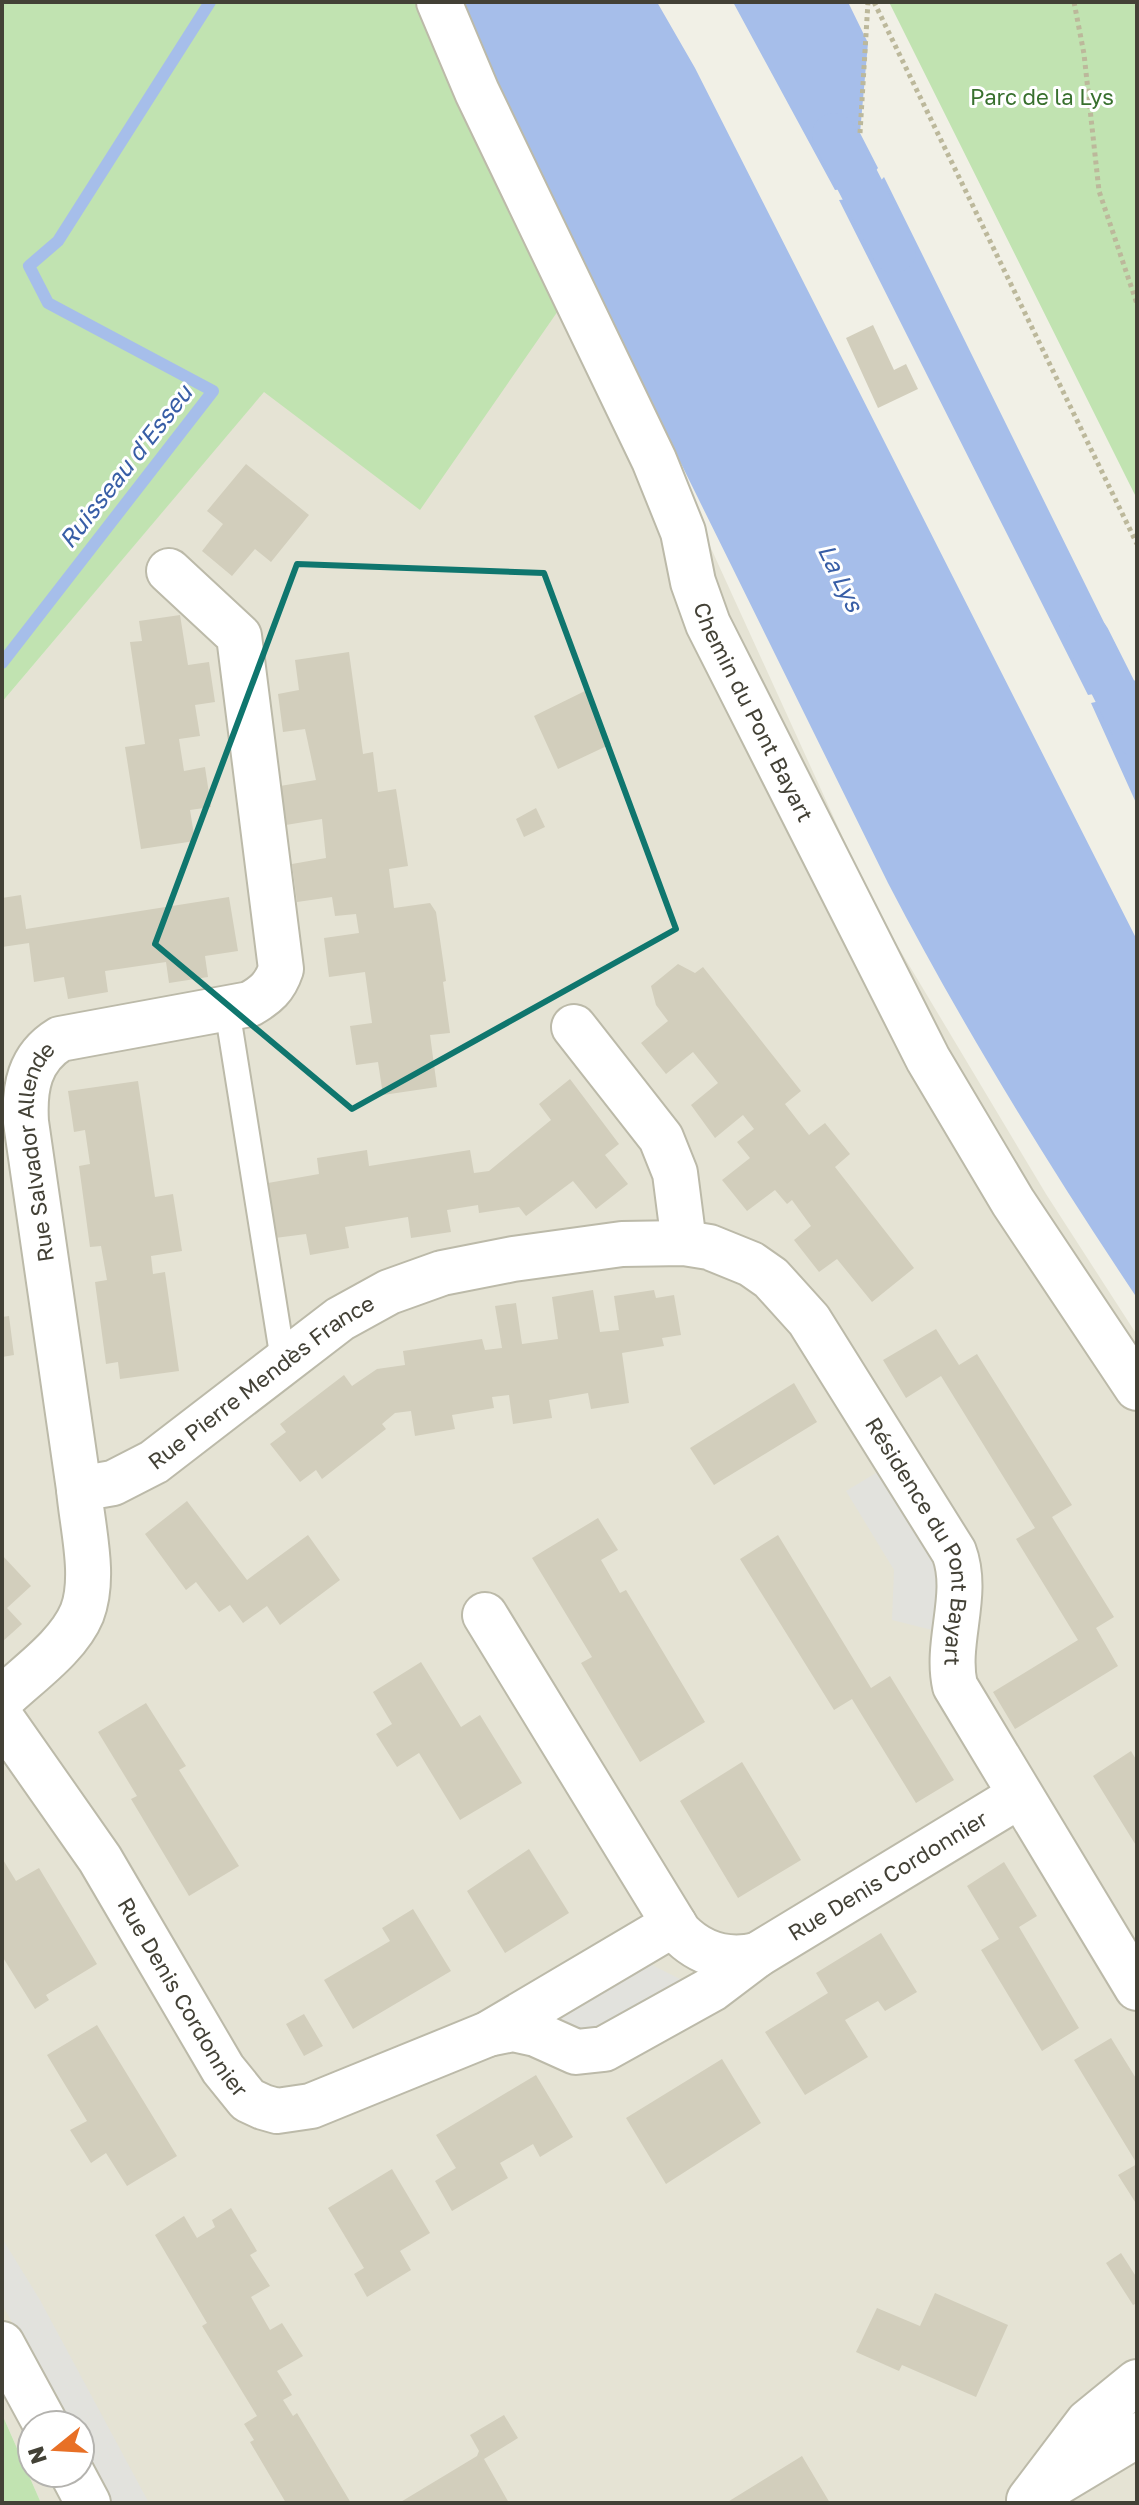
<svg xmlns="http://www.w3.org/2000/svg" width="1139" height="2505" font-family="'Golos Text',sans-serif">
<rect width="100%" height="100%" fill="#f1f0e6"/>
<path fill="#e5e3d4" fill-rule="evenodd" d="M585,272L876,910L1046,1194L1137,1335V2503H41L2,2414V702L264,391L540,335ZM32,2425H80V2473H32Z"/>
<path fill="#c1e3b1" d="M2,2H461L585,272L420,510L264,392L2,702Z
M889,2H1137V499Z
M2,2414L41,2503H2Z"/>
<path fill="#e2e2dd" d="M881,1470L938,1567L936,1631L892,1620L894,1570L846,1491Z
M646,1962L696,1987L600,2040L546,2017Z
M2,2238L40,2300L149,2503H110L80,2447V2425H68L2,2304Z"/>
<path fill="#a6beea" d="M461,2H657L695,68L1137,940V1298C1047,1163 963,1027 888,883L509,115Z
M733,2H848L868,43L860,133L878,168L862,187L835,190Z
M884,177L1129,673L1115,690L1088,695L839,200L866,197Z
M1135,680L1137,685V805L1091,703L1118,697Z"/>
<g fill="none" stroke-linecap="round" stroke-linejoin="round">
<path stroke="#a6beea" stroke-width="12" d="M2,663L213,391L48,303L29,266L58,241L210,2"/>
<path stroke="#a6beea" stroke-width="44" d="M834,135L894,251
M1088,638L1137,735"/>
</g>
<path fill="#d2cebc" d="M873,325L894,370L906,364L918,389L878,408L846,338Z
M246,464L309,515L271,562L255,549L232,576L202,551L223,524L207,511Z
M180,615L188,665L209,662L215,702L195,705L200,736L179,739L184,771L205,767L211,807L190,810L195,841L141,849L125,747L145,744L130,642L142,641L139,621Z
M349,652L363,754L373,752L378,792L396,789L408,866L389,869L394,908L430,903L436,912L446,981L443,982L450,1033L430,1035L437,1087L383,1095L378,1062L356,1065L350,1026L372,1023L365,972L329,977L324,938L359,933L356,914L335,916L332,897L297,902L292,864L326,858L322,819L286,825L280,786L316,780L305,729L283,732L278,694L299,690L295,660Z
M587,690L611,744L558,769L534,716Z
M536,808L545,827L524,837L516,819Z
M21,895L26,929L229,897L238,951L205,956L208,977L169,983L166,962L105,971L108,992L68,999L64,977L34,982L29,943L2,947V898Z
M678,964L695,973L703,967L801,1091L785,1104L809,1135L825,1123L850,1154L835,1167L914,1268L872,1302L837,1259L819,1272L794,1240L811,1226L792,1200L787,1204L775,1190L747,1211L722,1180L750,1158L737,1142L754,1129L743,1115L715,1138L691,1105L718,1083L693,1052L666,1074L641,1043L668,1021L656,1005L651,986Z
M570,1079L619,1144L605,1155L628,1184L596,1209L573,1181L526,1216L519,1207L479,1213L478,1205L447,1210L451,1232L411,1238L408,1217L345,1227L349,1248L310,1255L306,1234L275,1238L268,1183L319,1174L317,1158L367,1150L369,1166L470,1150L474,1173L489,1171L551,1120L539,1104Z
M138,1081L155,1197L173,1194L182,1251L151,1256L153,1274L165,1272L179,1371L120,1379L118,1362L106,1364L95,1282L107,1280L101,1246L90,1247L79,1166L90,1164L85,1130L74,1132L68,1091Z
M593,1290L600,1332L619,1330L614,1296L654,1290L656,1298L674,1295L681,1335L662,1338L664,1346L622,1353L629,1403L591,1409L588,1393L549,1400L552,1418L513,1424L509,1395L492,1397L494,1408L452,1415L455,1429L415,1436L411,1411L395,1413L382,1424L386,1429L322,1479L316,1470L300,1482L270,1444L286,1432L280,1424L344,1375L352,1386L377,1369L405,1365L403,1351L482,1339L485,1350L502,1348L495,1306L516,1303L522,1344L558,1339L552,1297Z
M9,1316L14,1355L2,1357V1317Z
M936,1329L959,1365L977,1354L1072,1505L1052,1517L1114,1617L1096,1628L1118,1666L1015,1729L993,1692L1078,1640L1016,1539L1035,1528L941,1376L906,1398L883,1360Z
M794,1383L817,1422L714,1485L690,1448Z
M187,1501L247,1580L308,1535L340,1580L280,1625L267,1606L243,1623L230,1605L219,1612L196,1582L186,1590L145,1534Z
M598,1518L618,1550L601,1560L620,1593L626,1590L705,1722L640,1762L581,1663L592,1657L532,1558Z
M778,1535L871,1688L890,1676L954,1780L916,1803L852,1699L834,1710L740,1559Z
M2,1555L31,1586L7,1608L22,1624L2,1642Z
M421,1662L461,1727L480,1715L522,1783L460,1820L419,1753L397,1767L376,1734L392,1724L373,1692Z
M146,1703L186,1766L179,1770L239,1866L189,1896L131,1799L137,1796L98,1732Z
M1131,1751L1137,1761V1847L1093,1776Z
M742,1762L801,1860L738,1898L680,1801Z
M529,1849L569,1913L505,1953L467,1891Z
M2,1858L16,1881L39,1868L97,1964L46,1995L49,2000L35,2009L2,1956Z
M1004,1862L1037,1916L1019,1927L1079,2028L1042,2051L981,1950L999,1939L967,1886Z
M413,1909L451,1971L353,2029L324,1980L390,1941L382,1928Z
M881,1933L917,1992L885,2011L878,2001L845,2020L868,2057L805,2095L765,2032L828,1993L816,1973Z
M304,2014L323,2046L304,2056L286,2024Z
M97,2025L177,2156L127,2186L106,2153L91,2163L70,2130L87,2121L47,2055Z
M1111,2038L1137,2080V2205L1118,2175L1137,2164L1074,2060Z
M722,2059L761,2123L666,2184L626,2118Z
M536,2075L573,2137L540,2157L533,2144L500,2163L508,2178L452,2211L435,2181L456,2168L436,2135Z
M392,2169L430,2233L400,2251L411,2270L367,2297L354,2274L364,2268L328,2208Z
M231,2208L257,2251L250,2255L270,2286L251,2297L270,2330L282,2323L303,2356L277,2371L292,2395L283,2400L293,2416L297,2413L351,2503H286L250,2442L254,2440L244,2424L257,2416L202,2326L207,2323L155,2235L184,2216L197,2238L215,2227L212,2220Z
M1121,2253L1137,2278V2303L1133,2305L1106,2263Z
M935,2293L1008,2325L976,2397L902,2365L899,2371L856,2352L877,2308L920,2326Z
M504,2415L518,2438L484,2459L509,2503H399L477,2456L479,2451L470,2435Z
M802,2456L830,2503H726Z"/>
<g fill="none" stroke-linecap="round" stroke-linejoin="round">
<defs>
<path id="lane" d="M227,1009L283,1360"/>
<g id="street">
<path id="s1" d="M439,2L477,92L654,460L683,532L693,582L708,624L928,1059L1013,1202L1137,1388"/>
<path d="M574,1027L661,1138L675,1173L684,1243"/>
<path id="s2" d="M79,1489L26,1122C24,1088 29,1058 60,1039L250,1004C266,995 275,987 281,969L239,636L169,571"/>
<path d="M485,1615L679,1932C700,1954 727,1962 757,1955"/>
<path id="s3" d="M2,1699C28,1674 68,1647 82,1613C96,1577 82,1526 79,1489L113,1483L154,1462L340,1319L389,1292L442,1273L513,1259L622,1244L684,1243L709,1247L751,1264L771,1278L809,1320L954,1552C970,1595 945,1642 955,1686L1137,1988"/>
<path id="s4" d="M2,1719L100,1859L223,2069L248,2100L263,2107L277,2111L311,2106L488,2034L674,1924"/>
<path id="s5" d="M488,2034L513,2029L536,2034L576,2052L604,2049L712,1989L757,1955L1019,1796"/>
<path d="M2,2344L46,2425"/>
<path d="M72,2473L88,2503"/>
<path d="M1047,2489L1137,2435"/>
<path d="M1029,2500L1088,2422L1137,2382"/>
</g>
</defs>
<use href="#lane" stroke="#bcbaa9" stroke-width="28"/>
<use href="#street" stroke="#bcbaa9" stroke-width="48"/>
<path stroke="#bcb89b" stroke-width="5" stroke-dasharray="4 4" stroke-linecap="butt" d="M874,2L1137,544
M1074,2L1084,54L1099,191L1137,304
M860,133L868,2"/>
<use href="#lane" stroke="#fff" stroke-width="24"/>
<use href="#street" stroke="#fff" stroke-width="44"/>
</g>
<path fill="none" stroke="#0f766e" stroke-width="6" stroke-linejoin="round" d="M297,564L544,573L676,929L352,1109L155,944Z"/>
<g text-anchor="middle" stroke-width="6" stroke-linejoin="round" paint-order="stroke">
<g font-size="22" fill="#38702e" stroke="#fff">
<text x="1042" y="105">Parc de la Lys</text>
</g>
<g font-size="22" fill="#434136" stroke="#fff">
<text dy="8" stroke="none"><textPath href="#s1" startOffset="778">Chemin du Pont Bayart</textPath></text>
<text dy="8" stroke="none"><textPath href="#s2" startOffset="342">Rue Salvador Allende</textPath></text>
<text dy="8" stroke="none"><textPath href="#s3" startOffset="458">Rue Pierre Mendès France</textPath></text>
<text dy="8" stroke="none"><textPath href="#s3" startOffset="1320">Résidence du Pont Bayart</textPath></text>
<text dy="8" stroke="none"><textPath href="#s5" startOffset="454">Rue Denis Cordonnier</textPath></text>
<text dy="8" stroke="none"><textPath href="#s4" startOffset="332">Rue Denis Cordonnier</textPath></text>
</g>
<g font-size="24" font-style="italic" fill="#385ea6" stroke="#fff">
<text transform="translate(126 467) rotate(-52)" y="8">Ruisseau d'Esseu</text>
<text transform="translate(840 578) rotate(64)" y="8">La Lys</text>
</g>
</g>
<rect width="1139" height="2505" fill="none" stroke="#434136" stroke-width="8"/>
<g transform="translate(56 2449) rotate(252)"><circle r="38" fill="#ffffff" stroke="#b4b3af" stroke-width="2"/>
<path d="M0-6L14 30L0 20L-14 30Z" fill="#e87026"/>
<text y="-12" font-size="22" font-weight="bold" text-anchor="middle" fill="#434136">N</text>
</g>
</svg>
